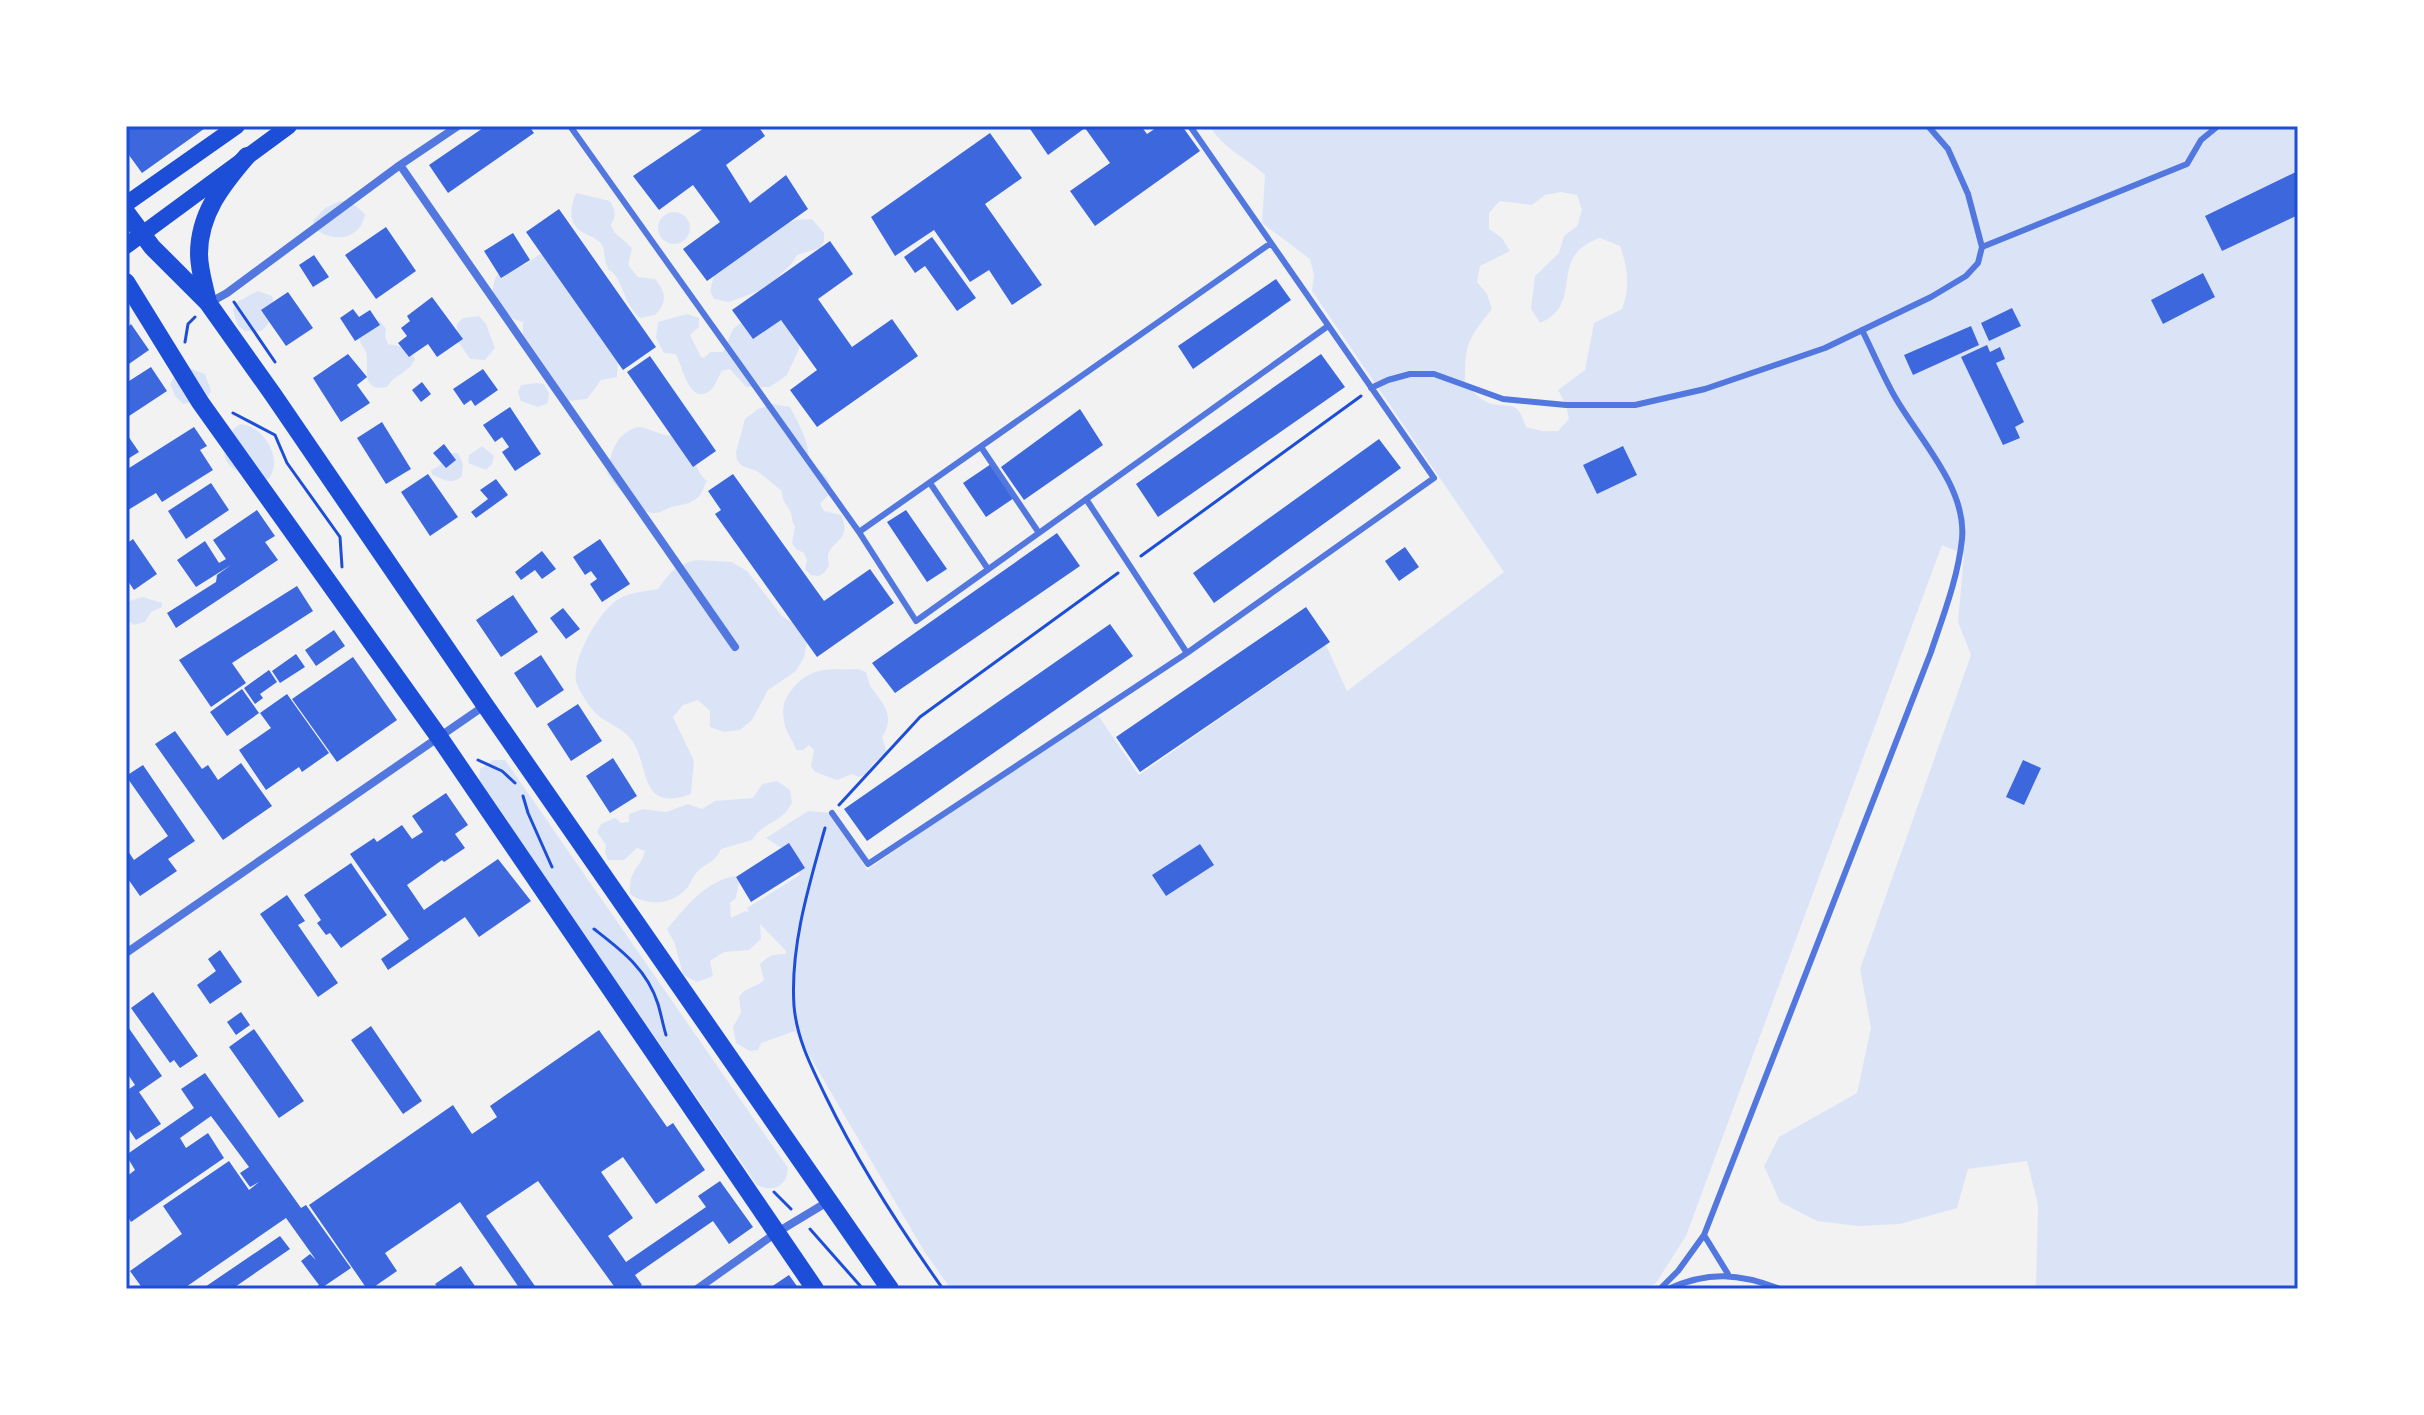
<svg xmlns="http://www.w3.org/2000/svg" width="2424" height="1415" font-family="'Roboto Condensed',sans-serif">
<rect width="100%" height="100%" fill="#f2f2f2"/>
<path fill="#dbe4f7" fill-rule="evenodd" d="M1210,126H2298V1289H2034L2036,1286L2038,1205L2027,1161L1968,1169L1957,1208L1900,1224L1858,1226L1817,1221L1780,1202L1764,1166L1779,1137L1857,1093L1871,1028L1860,969L1971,655L1958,622L1964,554L1942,545L1686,1236L1656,1283L1645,1289H951L924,1251L795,1031L761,1043L758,1050L750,1051L736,1043L733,1027L741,1013L739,997C746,986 756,988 764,980L760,964C769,955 774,954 786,954V951L760,924L761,939L749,950L724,952L710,961L713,976L697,982L683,975L675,944L667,929C685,908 705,881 735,876L739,882L736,898L730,903L731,918L745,911L749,912L747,908L800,875L785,850L766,838L808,811L832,813L867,870L1095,711L1139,775L1326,645L1347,691L1504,572L1312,291L1314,275L1310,259L1262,223L1265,175C1247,158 1223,149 1210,126ZM1561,192L1577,195L1582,210L1577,226L1564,236L1559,253L1535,276L1531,309L1540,323C1587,303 1545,257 1600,238L1620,246C1628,267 1630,289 1622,309L1594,323L1585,370L1558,390L1566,405L1569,419L1558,431H1542L1526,427C1517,400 1514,408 1492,404C1481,401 1472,391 1465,383C1465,344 1467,340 1492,309L1487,294L1477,282L1480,266L1510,251L1502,238L1489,229V213L1500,201L1532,205L1545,195Z
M576,193L610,201C616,211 616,215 611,225L614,232L632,248L628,265L638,277L655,279C666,292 668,303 655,315L640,318C627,308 624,288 615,275C607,266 612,277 607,266C604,260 605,253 603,247C598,235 580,236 574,224C569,215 572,202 576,193Z
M340,201C352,201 357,207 365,214C361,240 333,243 315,229L313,221L325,208Z
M658 228a16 16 0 1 1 32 0a16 16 0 1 1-32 0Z
M812,219L824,233V241L820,248L797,255C791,269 777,273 772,286L729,302L714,299L710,291L714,275L788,223L796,220Z
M541,254H550L618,359L617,377L601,380L587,399L570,401L562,398L523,338V322L508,317L492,300C495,262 499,277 524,265C531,262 534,257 541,254Z
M258,291L272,296C276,309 272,323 261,331H245L238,326L233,311L235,303Z
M687,314L699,318V327L690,335L701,357L704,358L710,352H723L733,329L743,321L779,320L790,326L799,340V349L787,375L770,387H746L730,369L722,371C715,382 714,395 698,394C686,388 682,367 676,354L664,353L656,338L658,322Z
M479,316L486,324L495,348L485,360L470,359L457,340V324L463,318Z
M372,320L380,321L386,329L385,336L388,344C400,346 409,347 415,359C409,373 395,374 387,387C358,393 370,363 366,352C363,345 358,343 360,335C362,329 367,325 372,320Z
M189,368L205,374L211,391L207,398L183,404L175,396L170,384L176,373Z
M537,383L544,384L549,393L548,403L538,407L521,401L518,392L521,385Z
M773,404L790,407C799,424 809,441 809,461C819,473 831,474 831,492L820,504L824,511L841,515C855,544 822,540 829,565L825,572L819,576L811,575L805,569L807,560L804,553L796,549L792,543L795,527C791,521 793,516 790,511C786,503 782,502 782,491L757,471L742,466L737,460L736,452L745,419L758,409Z
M241,424C265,426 287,464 265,482C256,478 242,474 234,469C216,457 225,431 241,424Z
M638,427C652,428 662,438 675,435C693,443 692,470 707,481C704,486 702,494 698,497C693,503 682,505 675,506C666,508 661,514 652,513C639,512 611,483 607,472C611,452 616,433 638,427Z
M482,446L494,456L492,464L486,470L468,463L469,455Z
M450,453H458L463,464L462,476C451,486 444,479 432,475L431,470L439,466Z
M698,560L732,562L747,571L782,616L796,625L807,641L804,657L796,671L768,690L752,720L740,730L724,732L710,727V711L698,700L683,705L673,717L694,761L691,794C636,814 651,762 630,738C619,725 601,722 591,708C586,701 578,689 576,681C572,657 601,607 622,597C633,592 647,591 658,589C670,572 678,563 698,560Z
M143,597L162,603V607L151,612L145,622L134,625L126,619V602Z
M858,669L866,672C868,678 869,685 873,690C885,705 895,718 882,737L887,753L874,762L866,775L859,777L852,774L837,780L815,772L811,766L814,750L809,745L803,750H796C793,739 785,732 784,721C782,710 783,701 790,692C810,665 828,670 858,669Z
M493,760H505L788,1168C787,1187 773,1193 757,1185L479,782L480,769Z
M777,781L790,790L792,802C785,822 762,822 752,840L721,849C715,863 707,862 698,871C694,875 691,882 688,887C672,905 649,907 630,894C629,867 640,870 645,851L637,848L624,860H608L605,853L606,845L597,832L601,824L615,818L621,823L629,822V814L643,809L666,812L688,804L702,809L715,801L753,798L762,784Z"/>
<path fill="#3d67dc" d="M126,126H208L142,173L126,151Z
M486,126H529L534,133L448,193L429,165Z
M707,126H758L765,136L726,165L750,203L786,175L808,209L707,281L683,249L720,222L693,185L659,210L633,176Z
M1028,126H1141L1147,134L1159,126H1182L1200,151L1095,226L1070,191L1110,163L1085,128L1048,155Z
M990,133L1022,178L985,204L1042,285L1012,305L989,270L970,282L934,230L895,256L871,217Z
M2298,171V215L2222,251L2205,216Z
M559,209L656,347L623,370L526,232Z
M386,227L416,271L376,299L345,255Z
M513,233L530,260L501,278L484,251Z
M932,237L976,298L957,311L925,266L915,273L904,257Z
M830,241L853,274L818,299L852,347L892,319L918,356L817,427L790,390L817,370L781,320L753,339L732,310Z
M314,255L329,277L313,287L299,265Z
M2203,273L2215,297L2163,324L2151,300Z
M1276,279L1291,300L1193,369L1178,346Z
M288,292L313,328L286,346L261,310Z
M432,297L463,339L437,357L428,344L409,357L398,343L407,336L401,328L410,321L407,316Z
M2012,308L2021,326L1989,341L1981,323Z
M353,309L359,317L370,310L380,325L355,341L340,318Z
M126,323L129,326L131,324L149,350L126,366Z
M1971,326L1979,345L1913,375L1904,355Z
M1987,345L1990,352L2000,347L2005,359L1996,363L2024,422L2015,427L2020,438L2003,445L1961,357Z
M348,354L367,377L357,385L370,403L341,422L313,378Z
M1321,354L1345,387L1158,517L1136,484Z
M650,356L716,451L693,467L627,372Z
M151,367L167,391L126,418V383Z
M483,369L498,390L475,406L471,400L464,405L453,389Z
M422,382L431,394L421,402L412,390Z
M510,407L541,454L515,471L502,452L509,447L502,437L495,442L483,425Z
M1080,409L1103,445L1024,500L1001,467Z
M382,422L411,469L386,484L357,438Z
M194,427L207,446L200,450L213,470L162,502L156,493L128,510L126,507V470Z
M126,433L139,452L126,460Z
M1379,439L1401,468L1214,603L1193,573Z
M444,444L456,460L446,468L433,453Z
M1623,446L1637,475L1597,494L1583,465Z
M991,464L1014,498L986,517L963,483Z
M428,474L458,517L430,536L401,492Z
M733,474L824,601L870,569L894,603L817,657L715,514L721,510L708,491Z
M496,479L508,495L476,518L471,512L488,499L480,490Z
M211,483L229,510L186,539L168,511Z
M257,510L275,536L265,542L278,560L176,628L167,613L216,582L217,575L231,565L196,587L177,560L205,541L219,563L226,559L213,540Z
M906,510L947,569L927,582L887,522Z
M1057,533L1080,566L895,693L872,663Z
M133,539L157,574L134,590L126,578V544Z
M600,539L630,584L602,602L590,584L597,579L591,571L585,575L573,557Z
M1405,547L1419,567L1399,581L1385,561Z
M542,551L556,569L542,579L535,570L521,580L515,572Z
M297,586L313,611L232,663L246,683L211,707L179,660Z
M513,595L538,632L501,657L476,620Z
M1306,607L1330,642L1140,772L1116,737Z
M563,608L580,629L566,639L550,618Z
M1110,624L1133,656L867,841L844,809Z
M334,630L345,646L316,666L305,650Z
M296,654L305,667L280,683L272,671Z
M541,655L564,690L537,708L514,673Z
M353,657L397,720L337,762L292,699Z
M269,670L277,682L260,694L263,698L255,704L244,688Z
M242,689L259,713L227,736L210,712Z
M287,694L329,753L302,772L299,767L266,790L239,750L271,728L260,713Z
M578,704L602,741L571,761L547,724Z
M175,731L202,769L208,765L218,780L241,763L272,806L223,840L155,744Z
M613,758L637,796L610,813L586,776Z
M2023,760L2041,768L2024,805L2006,797Z
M143,765L195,841L168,859L177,871L140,896L126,876V848L134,860L168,836L126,776Z
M446,793L468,825L455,834L465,848L444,862L442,860L407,885L424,910L498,859L531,901L479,937L465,917L388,970L381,959L409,939L350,854L374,838L377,842L402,825L412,839L423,832L412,816Z
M789,843L805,868L751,902L736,877Z
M1200,844L1214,865L1166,896L1152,875Z
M351,863L387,915L341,948L330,933L326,935L317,923L321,920L304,895Z
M287,895L305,921L298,925L338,983L318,997L260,914Z
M220,950L242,982L210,1004L197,985L216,971L208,959Z
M153,992L198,1056L180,1068L174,1060L170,1063L131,1008Z
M241,1012L250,1025L236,1035L227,1022Z
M126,1024L162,1076L139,1092L161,1124L136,1140L126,1125V1091L135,1085L129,1076L126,1078Z
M371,1026L422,1101L403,1114L351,1040Z
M254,1029L304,1101L279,1118L229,1047Z
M599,1030L667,1127L673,1123L705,1170L656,1204L623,1157L601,1172L633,1218L608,1236L626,1262L706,1207L698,1196L720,1181L753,1227L729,1244L713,1221L635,1275L642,1285L636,1289H616L538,1181L486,1216L537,1289H520L460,1202L385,1253L397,1271L371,1289H367L309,1205L453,1105L472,1134L497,1117L490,1106Z
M205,1073L301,1208L306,1205L351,1268L320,1289H313L319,1285L301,1261L310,1254L316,1260L286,1218L183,1289H143L130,1271L182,1234L163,1206L229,1161L249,1190L259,1182L250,1187L240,1173L249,1167L211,1116L180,1138L186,1148L208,1133L224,1158L131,1222L126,1214V1177L135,1170L126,1155L194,1108L181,1089Z
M280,1236L290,1249L232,1289H202Z
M461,1266L477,1289H439L435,1284Z
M789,1275L799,1289H768Z"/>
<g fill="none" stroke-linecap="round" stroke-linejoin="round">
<path stroke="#1d4ed8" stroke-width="3" d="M234,302L275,362
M185,342L188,324L195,317
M233,413L275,435L287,463L340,537L342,567
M1141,556L1361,396
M478,760L502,771L515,783
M523,796L528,813L552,867
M839,805L920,717L1118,573
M825,828C809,885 790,946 794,1006C797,1040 812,1068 826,1097C859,1165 899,1227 943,1289
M594,929C621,950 647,969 658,1004C661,1014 663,1025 666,1035
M774,1192L791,1209
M810,1229L863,1289"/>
<path stroke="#5277de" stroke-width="6" d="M570,126L859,532L916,621L1328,326
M1982,247L2187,164L2201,140L2218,126
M1371,388L1388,380L1410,374H1434L1503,399L1566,405H1635L1705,389L1825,348L1931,297L1966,276L1978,263L1982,247L1968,194L1948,149L1928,126
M981,447L1039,533
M930,483L988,569
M1086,499L1187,653
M859,532L1271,243
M832,813L868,864L1187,653L1434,478L1190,126
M1704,1235L1728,1274
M1660,1289L1678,1271L1704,1235L1931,652C1943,616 1958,578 1962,539C1967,488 1919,439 1895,397C1883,376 1873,352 1862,330
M1668,1289C1708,1271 1739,1273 1780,1289"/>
<path stroke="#5277de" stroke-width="8" d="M400,165L735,647
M209,303L227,293L400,165L458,126
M126,953L484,706
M697,1289L776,1233L829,1201"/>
<path stroke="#1d4ed8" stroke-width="16" d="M126,204L237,126
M126,246L289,126"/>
<path stroke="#1d4ed8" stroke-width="18" d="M126,212L152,247L208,303L274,396L485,705L890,1289
M126,282L200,402L439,737L815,1289
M208,303C205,288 199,270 199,254C199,214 222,185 247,156"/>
</g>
<rect width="2424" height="1415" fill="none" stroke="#ffffff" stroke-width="256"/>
<rect x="128" y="128" width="2168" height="1159" fill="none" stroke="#1d4ed8" stroke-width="3"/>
</svg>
